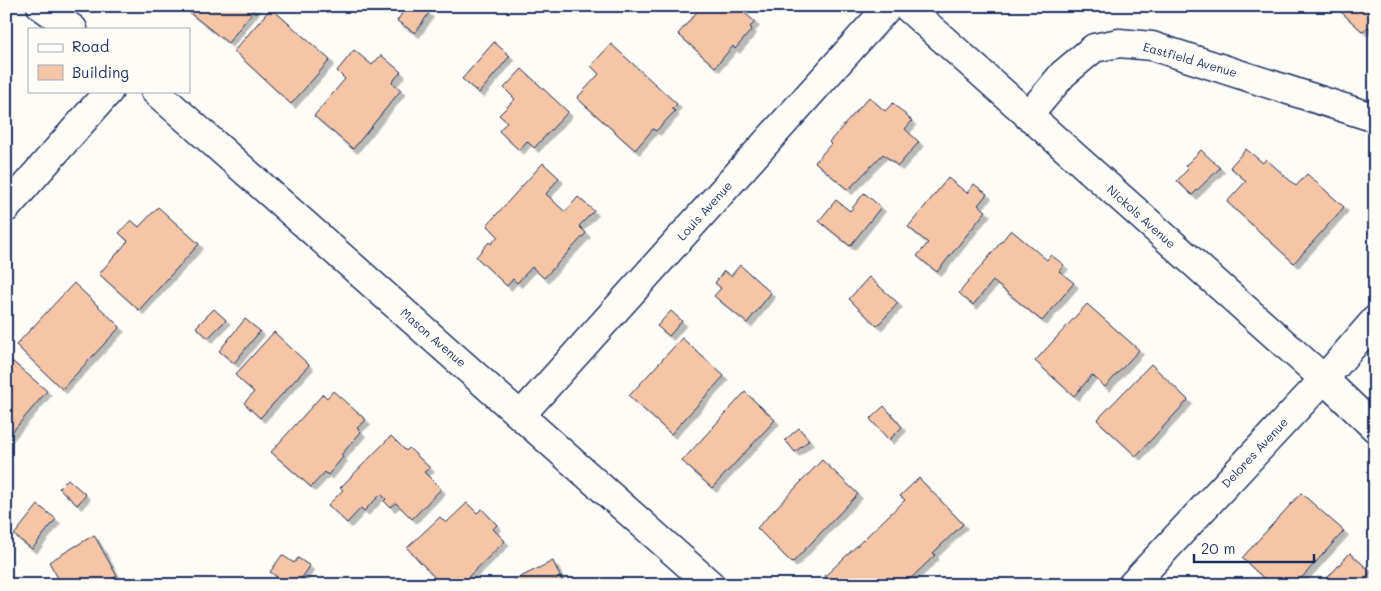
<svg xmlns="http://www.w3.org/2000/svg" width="1381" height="591" font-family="Mali,sans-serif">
<defs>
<filter id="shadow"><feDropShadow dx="4.5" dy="4.5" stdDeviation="0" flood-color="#0004"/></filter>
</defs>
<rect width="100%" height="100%" fill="#fdfcf7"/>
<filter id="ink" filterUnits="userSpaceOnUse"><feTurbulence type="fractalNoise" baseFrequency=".02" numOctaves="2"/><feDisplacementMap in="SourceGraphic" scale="10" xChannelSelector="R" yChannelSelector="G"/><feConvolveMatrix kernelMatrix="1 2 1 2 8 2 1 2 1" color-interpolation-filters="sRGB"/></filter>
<g filter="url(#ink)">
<path fill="#f6c5a6" stroke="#1b2f5e" filter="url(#shadow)" d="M188,6H257L228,43L186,10Z
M407,6H419L429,13L415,33L397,21Z
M702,6H737L755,22L750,27L752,29L742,41L735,49L733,46L715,67L678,34Z
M1346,6H1375V33L1368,27L1363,32L1341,12Z
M271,8L330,60L291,104L234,51Z
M494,42L510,56L479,93L462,79Z
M611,44L677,104L672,109L675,111L656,131L653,129L635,150L577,98L599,74L591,66Z
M354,50L372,65L381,55L401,72L392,82L401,90L353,149L314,116L345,79L337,71Z
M522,69L568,112L534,148L527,141L519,150L499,131L507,122L499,115L515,99L504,88Z
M869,97L885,111L893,103L912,121L905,129L919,142L898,166L883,154L848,190L815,162L831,144L829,142Z
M1246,149L1263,163L1266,159L1296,186L1307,174L1344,207L1294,263L1227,202L1246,181L1230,167Z
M1201,150L1220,168L1192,195L1177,181L1188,169L1185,166Z
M543,163L559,178L546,194L565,212L578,197L594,211L579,226L586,233L544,278L532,267L517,283L513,279L507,286L476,257L489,242L491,244L498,236L487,225Z
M948,178L967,193L974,184L987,194L978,205L986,211L937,272L917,256L928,243L908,227Z
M864,193L881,207L850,246L819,221L836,200L850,211Z
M158,207L199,244L139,310L99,274L128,241L119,233L131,220L139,227Z
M1011,230L1047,260L1051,255L1064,265L1059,271L1074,283L1042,321L993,281L973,305L959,293Z
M740,265L771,293L747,323L714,296L721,288L715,283L724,271L731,276Z
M869,277L898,303L877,326L849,299Z
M74,283L120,327L62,389L16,345Z
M1087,304L1139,350L1105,387L1092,375L1074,396L1035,361Z
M214,309L226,320L208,338L196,327Z
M671,311L682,321L669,336L657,326Z
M245,319L260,331L234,363L219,351Z
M274,332L309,365L260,418L244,403L254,392L235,375Z
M682,338L724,376L671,434L629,396Z
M6,356L47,391L6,439Z
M1151,364L1188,400L1136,456L1097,420Z
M333,391L366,420L357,428L361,432L341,455L343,457L328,475L325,472L311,487L271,452L323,394L327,398Z
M745,392L775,420L712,488L682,461Z
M884,406L902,427L889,440L870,419Z
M799,428L809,440L795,452L785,440Z
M391,436L406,451L409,448L430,468L424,472L441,489L412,519L396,503L390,507L384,501L386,499L381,494L364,511L361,508L347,523L328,505L343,490L340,488Z
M822,460L858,494L792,563L757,528Z
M919,478L963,524L933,553L935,555L904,585H834L825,576L905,500L900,496Z
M68,479L86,495L77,505L59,488Z
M1301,493L1344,531L1295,585H1271L1242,558Z
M467,503L477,513L482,509L497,525L493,529L505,541L460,585H442L407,548L440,517L446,523Z
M38,505L56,519L32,549L14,535Z
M94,535L117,576L102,585H62L49,562Z
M1350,553L1371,572L1362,582L1366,585H1321Z
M282,555L294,563L298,558L310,566L297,585H289L270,572Z
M553,561L564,585H504Z"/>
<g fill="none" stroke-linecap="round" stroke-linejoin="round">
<defs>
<path id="minor" d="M41,6L73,29
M906,6L1324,379L1375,428
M155,91L711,585
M1028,116L1063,74L1094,48L1119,43L1152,46L1375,118
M6,208L109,91
M521,415L889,6
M1132,585L1324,379L1375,320"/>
</defs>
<use href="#minor" stroke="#1b2f5e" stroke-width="31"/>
<use href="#minor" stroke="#fdfcf7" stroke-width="28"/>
</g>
</g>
<g text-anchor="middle" stroke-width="4" stroke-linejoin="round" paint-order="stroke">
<g font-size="12" fill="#1b2f5e" stroke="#fdfcf7">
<text transform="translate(1190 60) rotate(16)" y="4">Eastfield Avenue</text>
<text transform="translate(705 211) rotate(-48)" y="4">Louis Avenue</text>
<text transform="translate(1141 217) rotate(42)" y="4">Nickols Avenue</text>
<text transform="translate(433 338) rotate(41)" y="4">Mason Avenue</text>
<text transform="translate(1255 453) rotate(-47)" y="4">Delores Avenue</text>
</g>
</g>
<rect width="1381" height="591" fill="none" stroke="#fdfcf7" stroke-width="25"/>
<rect x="12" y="12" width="1356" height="566" fill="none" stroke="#1b2f5e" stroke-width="2" filter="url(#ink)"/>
<rect x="28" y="28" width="162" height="65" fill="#fdfcf7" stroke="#a3aaba"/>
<rect x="38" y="44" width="25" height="8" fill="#fdfcf7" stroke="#a3aaba"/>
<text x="72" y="52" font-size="15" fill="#1b2f5e">Road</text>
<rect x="38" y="65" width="25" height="15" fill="#f6c5a6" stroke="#a3aaba"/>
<text x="72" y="78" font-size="15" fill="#1b2f5e">Building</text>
<path d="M1194 554v8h120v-8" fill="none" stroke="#1b2f5e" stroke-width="2.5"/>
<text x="1201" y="554" font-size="15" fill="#1b2f5e" stroke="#fdfcf7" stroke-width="4" paint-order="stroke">20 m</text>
</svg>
